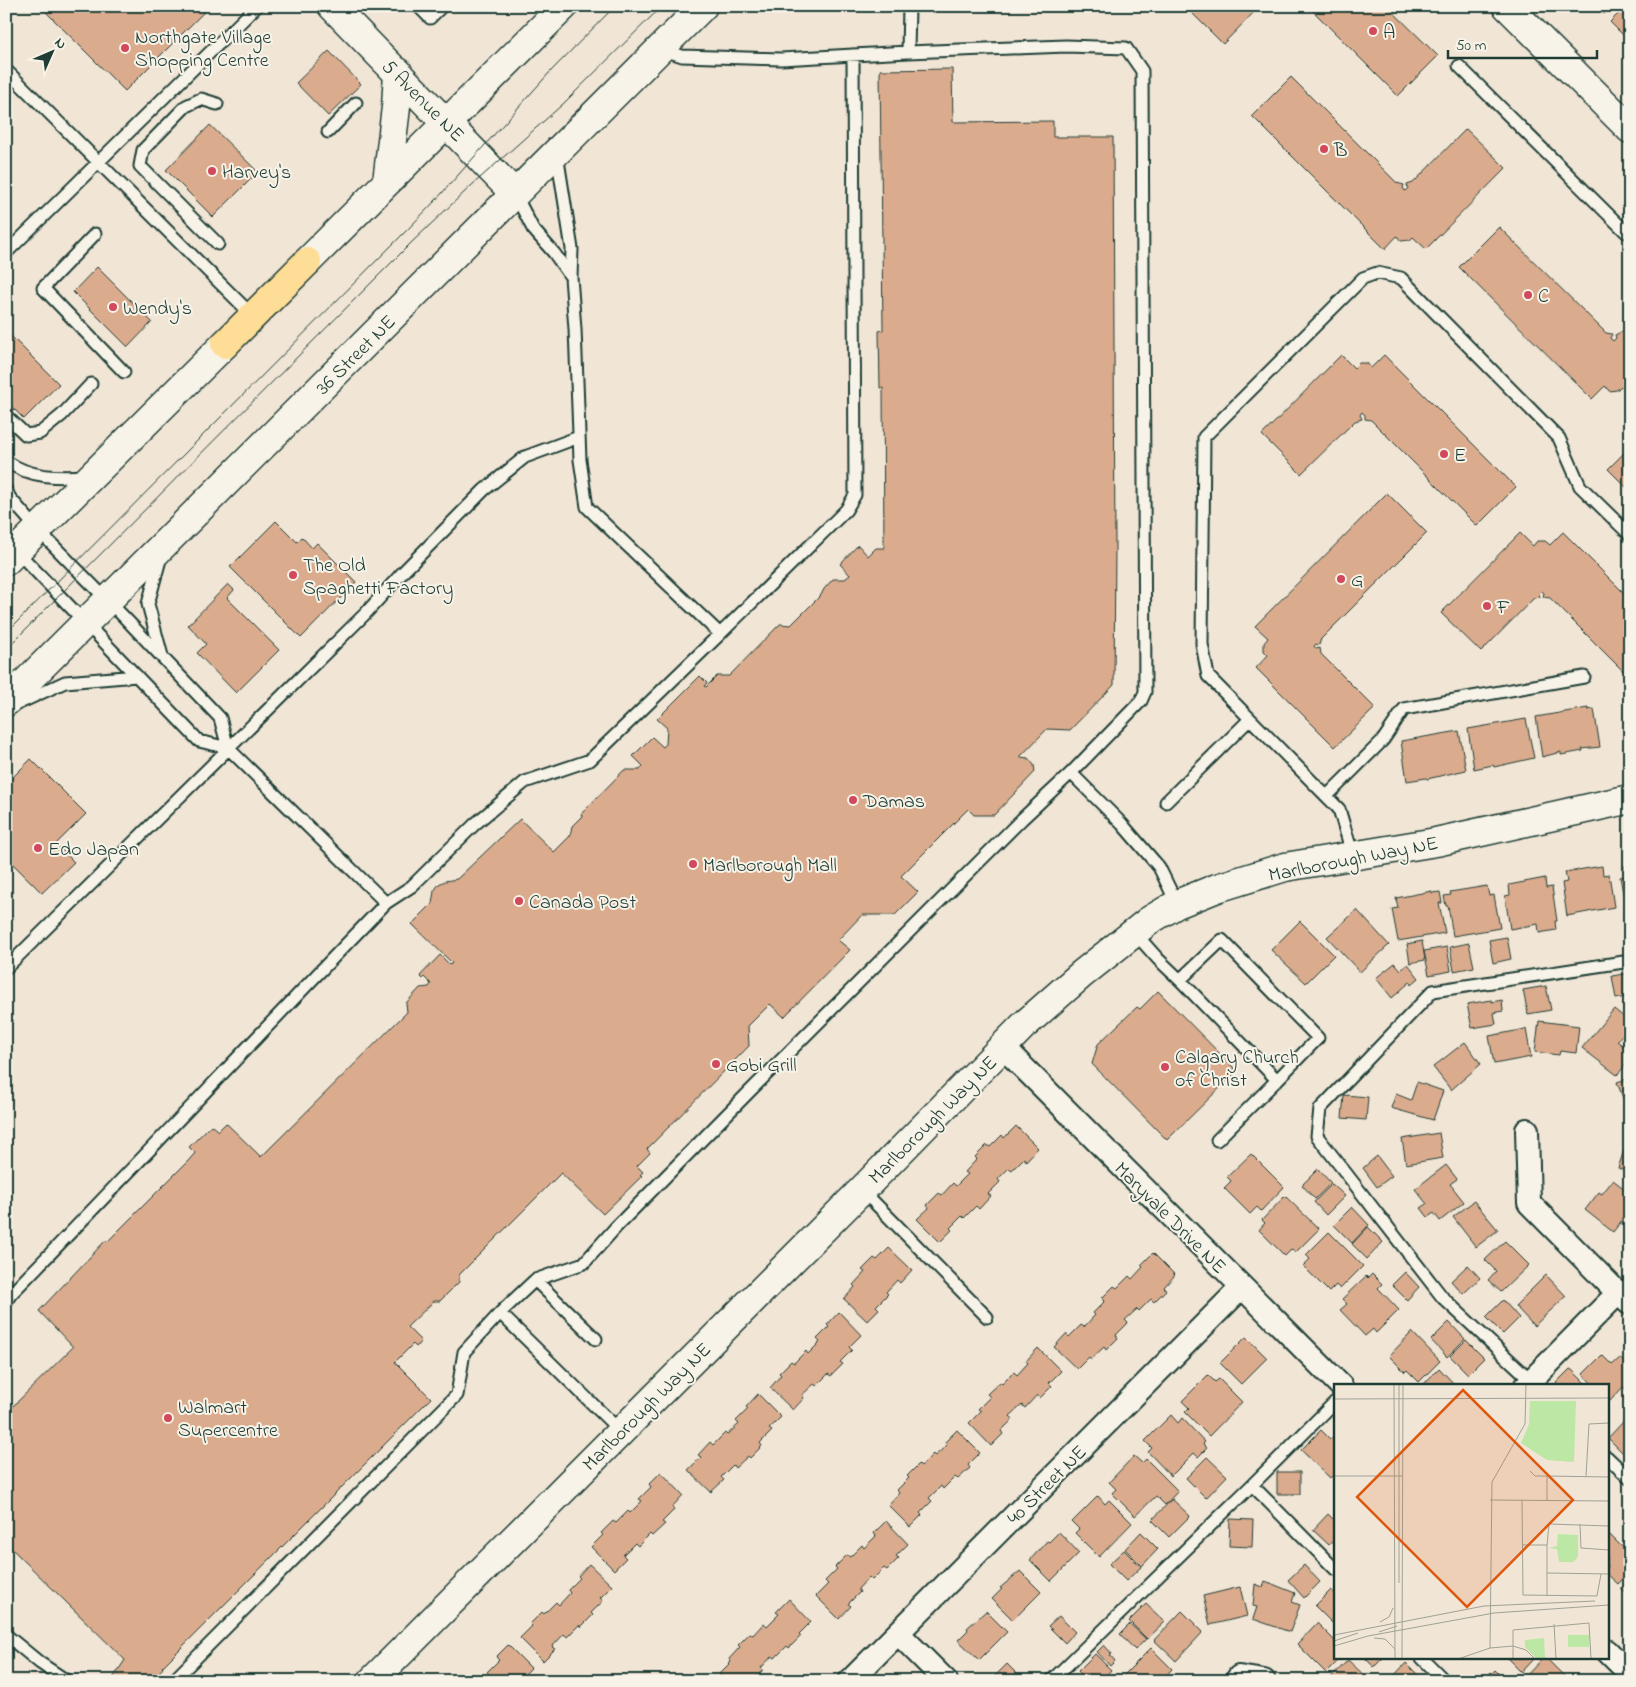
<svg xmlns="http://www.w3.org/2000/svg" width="1636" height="1687" font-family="'Indie Flower',sans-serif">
<rect width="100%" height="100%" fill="#f1e5d6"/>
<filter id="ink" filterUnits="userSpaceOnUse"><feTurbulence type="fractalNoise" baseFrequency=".02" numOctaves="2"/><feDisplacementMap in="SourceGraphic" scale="10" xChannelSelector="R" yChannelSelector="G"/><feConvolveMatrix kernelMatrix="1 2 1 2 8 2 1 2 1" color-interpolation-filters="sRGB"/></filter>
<g filter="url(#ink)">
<path fill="#dbab8d" stroke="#1f3d34" d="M40,6H210L125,91Z
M1185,6H1260L1223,44Z
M1308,6H1387L1438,56L1398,96Z
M1596,6H1612L1604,14Z
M1626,6H1630L1629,41L1610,22Z
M329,51L361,84L328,116L296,83Z
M952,69L953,122L1053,121V137H1113L1115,546L1114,685L1070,730L1047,729L1020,757L1028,758L1034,765L1035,772L994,815H974L968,809L901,876L918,892L895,915H862L838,940L850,950L784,1017L770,1004L748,1026L749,1046L647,1149L650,1153L637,1166L643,1172L640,1175L642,1176L603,1214L561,1173L459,1275V1282L440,1301H434L407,1327L421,1341L416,1347L413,1344L395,1362L431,1398L162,1667L163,1668L151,1681H111L125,1660L8,1545L6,1547V1413L73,1347L39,1311L105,1241H108L189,1160L195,1153L189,1147L211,1125L218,1131L226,1123L261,1157L407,1012L406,1003L420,988L429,987L431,984L424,977L423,979L420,976L440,955L450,965L452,963L412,924L432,904L434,891L439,884L445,881L457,879L520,819L554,852L570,836L572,826L582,816L581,814L624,770H640L643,766L633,756L652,737L663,747L666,744L667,728L657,719L700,676L707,683L704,686L706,687L717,676H729L780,624L791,625L821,595L824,589L833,579H845L850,575L840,564L858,545L868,556L876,548H884L883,388H880L879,331L883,330L880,70Z
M1291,77L1397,183L1404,185L1403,188L1405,191L1408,188L1407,185L1413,183L1466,129L1506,168L1426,249L1413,237L1410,240L1401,241L1397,236L1385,249L1252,116Z
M210,125L258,172L213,217L166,170Z
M1499,227L1606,333L1612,334L1610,338L1613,341L1616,338L1615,335L1621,332L1630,324V394L1621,386L1617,390L1609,391L1605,386L1592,399L1459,267Z
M97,267L152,322L128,347L73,292Z
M6,331L59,384L24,419L6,401Z
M1341,355L1354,368L1359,363H1367L1371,368L1384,355L1516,487L1477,526L1371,420L1365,419V415L1362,412L1360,415L1362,419L1355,421L1301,474L1262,435Z
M1630,447V491L1608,469Z
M1387,493L1427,533L1321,639L1319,645L1316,644L1314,646L1316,649L1320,648L1321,654L1375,708L1335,747L1256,668L1268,655L1264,651V643L1268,638L1255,626Z
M276,521L297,542L302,537L312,548L317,543L356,582L301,638L230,567Z
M1563,532L1630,599V678L1550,598L1543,597L1544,593L1542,591L1539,594L1540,597L1534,598L1481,652L1441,613L1520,533L1533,546L1537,541H1545L1550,545Z
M228,584L234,590L227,598L279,650L236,693L197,653L206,644L188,625Z
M1588,708V710L1594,709L1600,747L1582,749L1583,751L1561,755V752L1542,757L1536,717Z
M1526,719L1534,758L1494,767L1493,765L1474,769L1468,729Z
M1459,731L1466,770L1427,779L1426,778L1407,781L1401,741Z
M31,759L86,814L56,844L74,862L42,893L6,857V784Z
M1630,865V908L1626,909L1620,877L1625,876L1624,866Z
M1602,866L1603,875L1609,874L1614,907L1567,916L1562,883L1567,882L1565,872Z
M1545,878L1546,888L1552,887L1557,921H1555L1556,930L1539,933L1538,924L1510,929L1505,896L1510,895L1509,885Z
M1487,886L1489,896L1494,895L1500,928L1453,936L1448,906H1446L1444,896L1451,895L1450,892Z
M1432,891V893L1440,892L1442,903H1439L1445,933L1398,941L1392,909L1398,908L1396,898Z
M1357,910L1389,945L1360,972L1327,937Z
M1300,921L1334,955L1306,983L1271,950Z
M1507,937L1511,959L1493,963L1489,940Z
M1422,941L1425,960L1410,963L1407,944Z
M1469,943L1474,967L1454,971L1450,947Z
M1447,947L1451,971L1429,975L1424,951Z
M1395,963L1401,970L1408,964L1419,978L1411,985L1410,982L1392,998L1376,978Z
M1630,973V996L1616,999L1612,976Z
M1546,986L1551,1010L1528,1014L1523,990Z
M1158,991L1237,1071L1167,1140L1092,1064L1098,1044L1137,1007L1140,1009Z
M1492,1000V1002L1502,1000L1503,1011L1494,1013L1496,1024L1472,1028L1467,1004Z
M1614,1009L1630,1022V1025L1617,1041L1630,1051V1060L1617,1075L1582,1048Z
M1539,1021L1579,1026L1576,1053L1560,1051L1559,1055L1535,1052Z
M1526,1029L1531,1057L1494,1064L1489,1036Z
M1465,1042L1481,1064L1451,1090L1433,1067Z
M1630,1078V1117L1617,1082Z
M1417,1082L1443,1091L1433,1120L1391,1108L1396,1094L1411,1100Z
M1344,1095L1368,1097L1366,1120L1342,1118Z
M1016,1126L1038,1148L1026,1161L1024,1158L1012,1170L1009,1168L998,1179L1000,1182L988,1194L991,1196L979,1209L976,1206L964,1218L962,1216L950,1228L952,1230L940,1242L917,1219L929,1208L927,1205L939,1193L942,1195L953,1183L956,1186L968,1174L965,1172L977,1159L975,1157L987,1145L990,1147L1002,1135L1004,1138Z
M1439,1133L1443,1158L1406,1164L1402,1139Z
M1630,1133V1173L1618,1168Z
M1251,1154L1284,1187L1261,1211L1257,1207L1250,1214L1224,1188L1231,1181L1227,1177Z
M1377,1156L1392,1176L1377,1187L1363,1168Z
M1446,1165L1457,1179L1450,1184L1464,1202L1440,1221L1434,1213L1428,1217L1421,1208L1427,1204L1415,1189Z
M1318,1169L1331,1183L1315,1199L1302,1185Z
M1613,1180L1630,1193V1210L1613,1232L1585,1210L1599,1192L1602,1194Z
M1332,1184L1345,1196L1326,1215L1314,1202Z
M1285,1196L1319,1229L1295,1253L1292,1249L1285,1256L1259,1230L1265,1223L1262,1220Z
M1474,1201L1498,1230L1476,1247L1453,1217Z
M1352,1207L1369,1225L1352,1243L1334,1225Z
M1368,1227L1383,1242L1367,1259L1352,1244Z
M1329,1232L1363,1266L1340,1289L1336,1285L1329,1292L1303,1266L1310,1259L1306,1255Z
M1505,1241L1529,1265L1501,1292L1488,1280L1496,1271L1485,1260Z
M889,1248L912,1270L900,1283L897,1280L886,1292L888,1294L876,1306L879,1309L867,1321L844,1299L855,1287L853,1285L865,1272L862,1270L874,1258L877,1260Z
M1153,1253L1175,1275L1164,1287L1166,1290L1154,1302L1151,1299L1139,1311L1137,1309L1125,1320L1128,1323L1116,1335L1118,1338L1106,1350L1104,1347L1091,1359L1089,1357L1077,1369L1054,1347L1066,1334L1069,1337L1081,1325L1084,1327L1095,1315L1093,1313L1105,1301L1102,1298L1114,1286L1117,1288L1129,1276L1132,1279L1143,1267L1141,1265Z
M1468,1265L1480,1278L1463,1294L1451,1281Z
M1405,1272L1419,1287L1407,1300L1392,1285Z
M1372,1274L1382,1284L1378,1288L1399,1310L1376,1333L1373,1329L1365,1336L1340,1310L1347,1304L1342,1299L1366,1276L1368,1278Z
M1546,1275L1566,1296L1534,1326L1515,1306Z
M1503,1300L1519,1318L1503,1334L1486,1317Z
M839,1312L861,1335L849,1347L852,1350L840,1362L843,1364L831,1376L828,1374L816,1386L814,1384L802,1395L804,1398L793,1410L770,1388L781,1375L779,1373L791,1361L794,1363L806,1351L808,1354L820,1342L817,1339L829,1327L827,1325Z
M1449,1322L1465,1339L1447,1357L1431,1340Z
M1412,1332L1440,1361L1419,1382L1407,1370L1405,1372L1389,1356Z
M1246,1337L1267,1358L1241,1384L1220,1363Z
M1466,1340L1484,1358L1468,1374L1450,1356Z
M1038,1348L1061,1371L1049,1383L1052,1386L1040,1398L1037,1395L1025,1408L1022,1405L1010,1416L1013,1419L1001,1431L1003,1434L991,1446L969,1423L981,1411L978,1409L990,1397L987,1394L1000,1382L1002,1384L1014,1372L1017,1375L1028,1363L1026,1361Z
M1602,1355L1612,1365L1620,1358L1630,1367V1386L1626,1389L1623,1387L1610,1401L1607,1399V1386H1594L1583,1374Z
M1439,1368L1456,1386H1422Z
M1570,1369L1572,1370L1587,1385L1556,1386L1555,1384Z
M1208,1375L1215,1382L1219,1379L1242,1402L1209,1436L1185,1412L1189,1408L1182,1401Z
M1630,1390V1403L1623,1397Z
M758,1394L781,1417L769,1429L772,1431L760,1443L762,1446L750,1458L748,1456L735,1468L733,1465L721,1477L724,1480L711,1492L688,1470L701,1457L698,1455L710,1442L713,1445L725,1433L727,1435L739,1424L736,1421L748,1409L746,1407Z
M1171,1415L1178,1423L1182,1418L1205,1442L1203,1444L1207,1448L1198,1457L1194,1453L1171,1476L1148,1452L1152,1448L1145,1441Z
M1624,1421L1630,1427V1450L1625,1455L1608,1438Z
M957,1430L980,1453L968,1465L970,1468L958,1479L955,1477L943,1489L941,1486L929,1498L932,1501L920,1513L922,1515L910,1527L888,1505L899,1493L897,1490L909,1478L907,1476L919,1464L921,1466L933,1454L935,1456L947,1445L945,1442Z
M1321,1430L1330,1439L1331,1438L1335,1441V1473L1330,1478L1301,1450Z
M1134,1456L1142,1463L1146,1459L1178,1491L1165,1505L1156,1496L1135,1516L1112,1493L1116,1489L1109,1482Z
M1207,1457L1227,1476L1206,1498L1186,1478Z
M661,1472L683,1495L672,1507L674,1510L662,1522L665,1524L652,1536L650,1534L638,1546L635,1543L623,1555L626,1558L614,1570L591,1547L603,1535L601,1533L613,1521L616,1523L628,1511L630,1513L642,1501L639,1499L651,1487L649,1484Z
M1277,1472H1300V1494H1277Z
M1098,1496L1105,1504L1109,1500L1132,1523L1099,1557L1075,1533L1079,1529L1072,1522Z
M1172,1499L1190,1516L1169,1537L1152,1520Z
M1328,1514L1335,1521V1539L1329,1545L1313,1530Z
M1230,1519L1253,1520L1252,1547L1229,1546Z
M886,1521L908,1544L896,1556L899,1558L887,1570L884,1568L872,1580L869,1577L858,1589L860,1592L848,1604L851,1606L839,1619L816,1596L828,1584L825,1581L837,1569L835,1567L847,1555L850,1557L862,1545L864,1548L876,1536L874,1533Z
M1059,1532L1079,1553L1051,1581L1030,1560L1047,1541L1049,1542Z
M1141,1532L1158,1549L1142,1566L1125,1549Z
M1610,1535L1630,1555V1572L1618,1584L1607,1574V1538Z
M1124,1550L1141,1567L1126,1581L1109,1564Z
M589,1564L612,1586L600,1598L603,1601L591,1613L593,1615L581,1627L579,1625L567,1637L564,1634L552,1647L555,1649L543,1661L520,1638L532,1626L530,1624L542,1612L544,1614L556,1602L559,1605L570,1593L568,1590L580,1578L578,1576Z
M1304,1565L1320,1582L1304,1598L1288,1580Z
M1020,1571L1041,1592L1013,1620L992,1599L1002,1589L1000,1588Z
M1630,1580V1597L1621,1589Z
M1265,1581L1295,1593L1292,1602L1300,1605L1290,1632L1253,1619L1257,1607L1253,1606L1255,1584L1263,1587Z
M1240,1587L1247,1616L1210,1625L1203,1596Z
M1331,1590L1335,1593V1621L1332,1623L1315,1606Z
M789,1599L811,1622L799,1634L801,1636L789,1648L787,1646L775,1658L772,1656L761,1668L763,1670L752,1681H726L719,1674L731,1662L729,1659L740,1647L738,1645L750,1633L753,1635L764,1623L767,1626L779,1614L776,1612Z
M1146,1604L1165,1622L1147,1639L1129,1621Z
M986,1611L1007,1632L979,1660L958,1640L968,1630L967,1628Z
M1182,1611L1203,1632L1176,1661L1154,1640Z
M1059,1616L1075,1632L1065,1643L1048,1626Z
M1317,1623L1335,1641V1658H1341L1326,1673L1297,1644Z
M1130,1624L1146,1639L1135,1650L1120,1634Z
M508,1645L531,1668L519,1680L520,1681H483L489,1674L487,1672L499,1660L496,1657Z
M1104,1645L1112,1654L1110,1655L1115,1661L1110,1666L1097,1652Z
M1151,1648L1172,1669L1161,1681H1128L1123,1676Z
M1095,1654L1111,1670L1101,1681H1088L1078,1671Z
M1365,1658H1383L1374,1667Z
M1507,1658H1534L1521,1672Z
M1543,1658H1546L1569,1681H1527L1524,1678Z
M1348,1660L1370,1681H1328Z
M1406,1663L1422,1679L1421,1681H1393L1391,1679Z
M1007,1664L1024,1681H990Z
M1495,1670L1506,1681H1482L1491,1672L1492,1673Z"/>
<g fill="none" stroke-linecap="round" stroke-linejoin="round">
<defs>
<path id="lane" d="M418,6L430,18L442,6
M908,52L909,6
M1459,66L1626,232H1630
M6,70L253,316
M217,104L201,99L186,106L143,150L140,166L218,244
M328,132L356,103
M515,194L533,229L554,253L571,277
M95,234L43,288L124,372
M6,253L257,6
M6,416L26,435L40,433L62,415L91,384
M6,461C30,478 58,478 86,476
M6,490L10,498L38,530L123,616L220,718L228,748
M6,540L199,741L228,748L386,903L412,886L475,824L525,782L590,760L720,634L587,507L580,460L575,329L571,277L572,249L557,154
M161,556L148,604L162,656
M720,634L838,518L846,510L855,495L853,55
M15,705L65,682L137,676
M1071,773L1122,824L1159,867L1177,904
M1327,796L1383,740L1404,709L1584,677
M1166,802L1250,719
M1353,856L1339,809L1208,676L1202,644L1204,437L1363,278L1377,273L1401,278L1559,438L1580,486L1630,535
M1134,932L1158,959L1180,980L1277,1080L1318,1038L1222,940L1180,980
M6,968L365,614L404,571L484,490L525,457L579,437
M1217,1140L1277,1080
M862,1190L987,1317
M535,1280L596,1339
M1618,1293L1630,1282
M6,1302L10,1295C137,1165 260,1033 386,903
M1533,1382L1443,1298L1317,1136L1320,1109L1433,991L1630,961
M620,1431L500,1313L535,1280L584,1263L617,1226L750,1091L1022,819L1071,773L1141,701L1145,692L1142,71L1126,48L1066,46L908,52L781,59L682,56L661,49
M1607,1457L1630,1479
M1252,1485L1335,1402
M6,1635L40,1663L67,1681
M1422,1658L1445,1681
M173,1681L457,1395L464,1352L500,1313
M1051,1681L1252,1485L1335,1569"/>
<path id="street" d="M1003,1047L1341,1386
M1527,1130L1529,1203L1618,1293
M1526,1386L1618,1293L1630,1304
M898,1633L946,1681
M1607,1651L1630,1674
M850,1681L1242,1287
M1236,1681L1239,1677L1264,1681"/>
<path id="secondary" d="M332,6L515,194
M1507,6L1630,129
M387,182L396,107L398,72
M307,262L564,6
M6,561L225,344
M6,702L703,6
M372,1681L862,1190L1024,1025L1082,974L1150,920L1177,904L1217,888L1285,867L1436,842L1630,799"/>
<path id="primary" d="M225,344L307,262"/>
</defs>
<use href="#lane" stroke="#1f3d34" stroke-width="15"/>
<use href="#street" stroke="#1f3d34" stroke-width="26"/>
<use href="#secondary" stroke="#1f3d34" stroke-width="31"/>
<use href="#primary" stroke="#1f3d34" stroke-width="31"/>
<use href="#lane" stroke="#f7f3e8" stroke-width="11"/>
<use href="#street" stroke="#f7f3e8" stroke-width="22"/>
<use href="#secondary" stroke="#f7f3e8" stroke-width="28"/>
<use href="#primary" stroke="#fedd96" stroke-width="28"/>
<path stroke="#1f3d34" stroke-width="1" d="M6,633L409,228L435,201L550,72L615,6
M6,649L411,243L471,186L563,104L662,6"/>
</g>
</g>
<g fill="#d1495b" stroke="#f7f3e8" stroke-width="2">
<circle cx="1373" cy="31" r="5"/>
<circle cx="125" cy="48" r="5"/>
<circle cx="1324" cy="149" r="5"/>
<circle cx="212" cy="171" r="5"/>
<circle cx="1528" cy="295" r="5"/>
<circle cx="113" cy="307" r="5"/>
<circle cx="1444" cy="454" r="5"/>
<circle cx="293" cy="575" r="5"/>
<circle cx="1341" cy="579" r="5"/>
<circle cx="1487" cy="606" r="5"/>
<circle cx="853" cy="800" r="5"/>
<circle cx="38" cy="848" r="5"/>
<circle cx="693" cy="864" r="5"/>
<circle cx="519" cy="901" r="5"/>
<circle cx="716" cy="1064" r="5"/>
<circle cx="1165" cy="1067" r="5"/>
<circle cx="168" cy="1418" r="5"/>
</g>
<g text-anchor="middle" stroke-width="4" stroke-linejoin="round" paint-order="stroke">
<g font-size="20" fill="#1f3d34" stroke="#f7f3e8" text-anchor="start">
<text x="1383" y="38">A</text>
<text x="135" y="43">Northgate Village<tspan x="135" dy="23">Shopping Centre</tspan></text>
<text x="1334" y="156">B</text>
<text x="222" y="178">Harvey's</text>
<text x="1538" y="302">C</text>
<text x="123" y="314">Wendy's</text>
<text x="1454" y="461">E</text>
<text x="303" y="571">The Old<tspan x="303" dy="23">Spaghetti Factory</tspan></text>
<text x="1351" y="586">G</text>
<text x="1497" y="613">F</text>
<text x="863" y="807">Damas</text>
<text x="48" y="855">Edo Japan</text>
<text x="703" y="871">Marlborough Mall</text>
<text x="529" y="908">Canada Post</text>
<text x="1175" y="1063">Calgary Church<tspan x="1175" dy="23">of Christ</tspan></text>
<text x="726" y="1071">Gobi Grill</text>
<text x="178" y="1413">Walmart<tspan x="178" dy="23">Supercentre</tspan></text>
</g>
<g font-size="20" fill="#1f3d34" stroke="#f7f3e8">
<text transform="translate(424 100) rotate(45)" y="7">5 Avenue NE</text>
<text transform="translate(355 354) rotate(-45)" y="7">36 Street NE</text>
<text transform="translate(1353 858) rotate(-11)" y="7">Marlborough Way NE</text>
<text transform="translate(932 1119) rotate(-45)" y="7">Marlborough Way NE</text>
<text transform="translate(1171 1217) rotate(45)" y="7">Maryvale Drive NE</text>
<text transform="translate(646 1406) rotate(-45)" y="7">Marlborough Way NE</text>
<text transform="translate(1046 1484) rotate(-45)" y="7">40 Street NE</text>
</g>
</g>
<g transform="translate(1334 1384)">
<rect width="275" height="275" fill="#f1e5d6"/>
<path d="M196,17H242L240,78L213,76L187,59L195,40ZM224,150L244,151V173L239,178H225L223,165L215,164L223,162ZM234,251H255V263H234ZM210,254L211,275H203L191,263V256Z" fill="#bde7a4"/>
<path fill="none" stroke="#9da295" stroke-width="1" d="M60,0L61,275M0,15L275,14M196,87L201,92H213M0,92H69M252,92L255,40L275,39M156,116L275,117M188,116L189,211L263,212L267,190M213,116V92L275,93M246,140L247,164L275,166M275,142L215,140L213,161V189L275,190M188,161H213M65,199V0M213,212V189M46,238L55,233L59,224M220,240L222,275M45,248L63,242M0,251L150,222L261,217M40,254L51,255L61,265M0,257L24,249M0,262L34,252L160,229L275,221M156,264L158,98L191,40L192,0M68,275L69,0M124,275L156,264L179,262L192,266L201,275M179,275V246L255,239L257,275"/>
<path fill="#de580e" fill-opacity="0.15" stroke="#de580e" stroke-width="2.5" d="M129,6L239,116L133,223L23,113Z"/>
<rect width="275" height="275" fill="none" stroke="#1f3d34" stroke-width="2.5"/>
</g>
<rect width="1636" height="1687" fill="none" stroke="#f7f3e8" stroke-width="25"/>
<rect x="12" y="12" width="1611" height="1662" fill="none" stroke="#1f3d34" stroke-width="2" filter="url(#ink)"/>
<g transform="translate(52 52) rotate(45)" stroke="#f7f3e8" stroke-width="4" paint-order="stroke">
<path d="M0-4L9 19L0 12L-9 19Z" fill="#1f3d34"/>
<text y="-8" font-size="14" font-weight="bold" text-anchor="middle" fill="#1f3d34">N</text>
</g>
<path d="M1448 50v8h149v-8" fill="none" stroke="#1f3d34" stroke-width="2.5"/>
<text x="1456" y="50" font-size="15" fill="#1f3d34" stroke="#f7f3e8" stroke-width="4" paint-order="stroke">50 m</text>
</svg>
